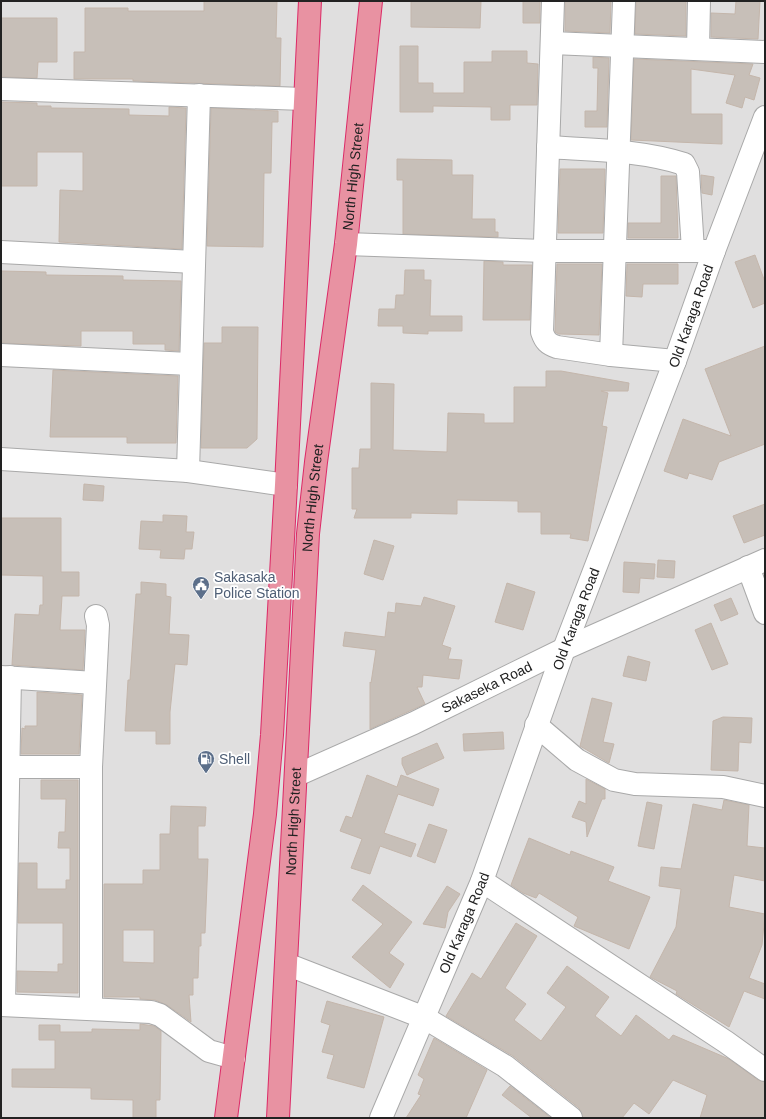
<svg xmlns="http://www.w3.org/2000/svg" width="766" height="1119" font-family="Arial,sans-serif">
<rect width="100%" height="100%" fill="#f2efe9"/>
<path fill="#e0dfdf" d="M1,1H765V1118H1Z"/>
<path fill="#c7bfb8" stroke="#c4b6ab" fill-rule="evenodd" d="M204,1H277L276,38H281L280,86L133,81V79H74V52H85V8H128V11H204Z
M411,1H481L480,28L411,27Z
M523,1H540V23H523Z
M565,1H611L610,33L565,31Z
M636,1H686V36L635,34Z
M736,1H760L758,39L711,37V13L735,14Z
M1,18H57V62H38L37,78L1,77Z
M400,46H418V83H433V93H464V62H492V51H527V63L538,64L537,105H510V120H491V107L433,106V112H400Z
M593,57L609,58L607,127H585V111H597L598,68H593Z
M634,59L753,64L749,75L760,78L754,100L745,97L742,108L726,103L735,75L691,69V114H722V144L631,140Z
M1,102L37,103V106H51V108L129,109V115L169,116V107L186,108L182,249L59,242L60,190L83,191V152H37V186H1Z
M211,108L278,111V122H272L271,173H264L263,247L207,246Z
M397,159L452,160V175H473L472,219H495V232H498V237L403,234V180H397Z
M560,169H605L603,233H558Z
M701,175L714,177L712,195L702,193Z
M661,176H676L678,238H628V223H661Z
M755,255L765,282V303L753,308L735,262Z
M484,261L503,262V265H532L530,320H483Z
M557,264H602L599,335L559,334L555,332Z
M627,264H678V284H643L642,297L626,296Z
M405,270H424V280H431L430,316H462V331H428V334L403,333V326H378L379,309H395L396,295H404Z
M1,271L46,272V275L123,276V280L181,281L179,351L165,350V344H133V331H81V346L1,343Z
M222,327H258L257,439L247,448H201L204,343H222Z
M765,346V444L719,462L712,480L689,473L687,479L664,471L683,419L731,436L705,369Z
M53,370L178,376L176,443H127V437H50Z
M546,371H561L629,383L628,391H601L608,393L602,426L607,427L588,541L570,538L571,534H541V512H518V501L457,500V514L411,513V518H354L357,509H352V468H359L360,449H371V383L394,384L393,450L447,452L448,413L484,414V423H514V387H546Z
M84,484L104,486L103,501L83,500Z
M765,504V535L744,543L733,516Z
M163,515L187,516L186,532H194L192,549H185L184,559L160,558L161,550L139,549L141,521L163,522Z
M1,518H61V572H79V596H62L60,630H85L83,670L12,665L15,614L39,615L40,605H43V576L1,575Z
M374,540L394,546L383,580L364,574Z
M658,560L675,561L674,578L657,577Z
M624,562L655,564L654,579L640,578L639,593L623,592Z
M141,582L166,584V596L171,597L169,634L189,635L187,665L175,664L170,712V744H156V731H125L128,680H130L136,594H141Z
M507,583L535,592L523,630L495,622Z
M424,597L455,606L442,645L451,648L448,659L462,660L459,679L423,675L422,687H417L425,704L370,729V682L371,683L376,650L343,646L345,632L385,637L388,612L395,613L396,603L421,606Z
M731,598L738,614L721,621L714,605Z
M711,623L728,664L712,670L695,630Z
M628,656L650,662L646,681L623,676Z
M37,692L82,695L79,754H21L22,728L25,729V726H37Z
M592,698L612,703L603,742L614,744L609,763L580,746Z
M723,717L752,718L751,743L739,742L738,771L711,770L713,721Z
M503,732L504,749L464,751L463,734Z
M437,743L444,758L407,775L402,764V758Z
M367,775L397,787L401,775L439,789L433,806L398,794L384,833L416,844L411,857L380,846L370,874L351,868L362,839L340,831L346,816L352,818Z
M586,779L605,789V799H602L587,837L586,822L572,817L579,801L586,804Z
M41,780H78V993L17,992V971L58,972V964H63V923H18L19,863H37V889H66V880H70V848H58L59,832H65L66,799H41Z
M724,800L749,805L747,846L765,848V881L734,875L729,907L765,914L762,945L749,978L765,984V999L744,991L729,1027L676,994L677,991L650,977L676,927L681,889L659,886L661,867L681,869L693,804L722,810Z
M647,802L662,805L654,849L638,846Z
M171,806L206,807L205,826H198V859H208L205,933H201V946H199L198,978H193V995H189L191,1022L167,1005L155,1000L140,999V997H104V884H143V870H160V834H170ZM123,930H154V963L123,962Z
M429,824L447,830L435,863L417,856Z
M529,838L570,855L571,851L614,867L608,881L650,897L629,949L574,926L578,917L539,893L536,898L523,893L511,885Z
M363,885L412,922L389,953L404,964L390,988L352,957L383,924L352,900Z
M447,886L460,894L448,912L445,928L423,924Z
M516,923L537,936L505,988L526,1004L514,1020L541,1041L566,1007L547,993L567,966L609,997L595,1016L621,1036L636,1015L669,1040L673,1035L729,1059L758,1080L765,1082V1118H700L707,1095L673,1080L649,1114L634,1103L622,1118H583L579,1108L513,1056L446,1016L472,973L481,979Z
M327,1001L384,1017L364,1088L327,1078L334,1055L322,1052L330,1025L321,1022Z
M140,1024L154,1026L161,1031L160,1100H156V1118H133V1100L91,1099V1088L12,1087V1069H55V1040H39V1025H60V1032H92V1029L140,1030Z
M434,1038L487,1070L466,1118H406L421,1095L418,1094L424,1079L418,1075Z
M510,1086L551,1118H532L502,1095Z"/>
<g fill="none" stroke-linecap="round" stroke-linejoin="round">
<defs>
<g id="minor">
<path d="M553,1L542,332C545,341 548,344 557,347L611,355L675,361"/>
<path d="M552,43L765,52"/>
<path d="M698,49L699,1"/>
<path d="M1,89L304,99"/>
<path d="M548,147C593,150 640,150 684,164L688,172L693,250"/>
<path d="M346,244L545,251H714"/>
<path d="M1,252L194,262"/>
<path d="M1,355L190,364"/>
<path d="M611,355L624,1"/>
<path d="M1,459L188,471L286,485"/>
<path d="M188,471L199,95"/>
<path d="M748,567L765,613"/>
<path d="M1,677L95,683"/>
<path d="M536,725L577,760L614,780L635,784L723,787L765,796"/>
<path d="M9,767H91"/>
<path id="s1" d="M297,775L414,723L564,649L765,560"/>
<path d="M482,881L726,1042L765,1070"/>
<path d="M286,964L425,1018L505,1066L571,1118"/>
<path d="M1,1005L151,1012L160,1015L209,1051L234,1058"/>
<path d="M4,1005L10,677"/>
<path d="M91,1009V767L98,625L96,616"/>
<path id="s2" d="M381,1118L482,881L564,649L675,361L714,251L765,117"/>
</g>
<g id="highway">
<path d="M226,1118L265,814L272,735L286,485L310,1"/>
<path id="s3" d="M278,1118L308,534L316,462L346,244L371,1"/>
</g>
</defs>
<use href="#minor" stroke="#a9a9a9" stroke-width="24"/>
<use href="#highway" stroke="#dc2a67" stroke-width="24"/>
<use href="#minor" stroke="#fff" stroke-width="22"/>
<use href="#highway" stroke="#e892a2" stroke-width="22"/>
</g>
<defs>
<symbol id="civic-pin" viewBox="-11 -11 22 30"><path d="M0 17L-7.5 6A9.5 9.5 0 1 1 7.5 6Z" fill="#5c6f8a" stroke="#fff"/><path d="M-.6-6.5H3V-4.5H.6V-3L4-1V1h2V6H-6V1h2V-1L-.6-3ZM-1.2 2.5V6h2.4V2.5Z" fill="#fff"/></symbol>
<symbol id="fuel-pin" viewBox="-11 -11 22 30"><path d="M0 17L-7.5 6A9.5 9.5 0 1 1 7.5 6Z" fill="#5c6f8a" stroke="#fff"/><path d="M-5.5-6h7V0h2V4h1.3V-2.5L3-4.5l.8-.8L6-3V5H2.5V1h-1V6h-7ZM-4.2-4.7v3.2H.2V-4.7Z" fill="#fff"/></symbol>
</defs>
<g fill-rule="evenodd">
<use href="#civic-pin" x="191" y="575" width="20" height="27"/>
<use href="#fuel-pin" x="196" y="749" width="20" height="27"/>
</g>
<g text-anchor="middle" stroke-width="3.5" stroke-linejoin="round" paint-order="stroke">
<g font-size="14" fill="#222" stroke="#fff">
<text dy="5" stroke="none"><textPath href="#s3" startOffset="945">North High Street</textPath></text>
<text dy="5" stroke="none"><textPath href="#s2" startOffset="860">Old Karaga Road</textPath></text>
<text dy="5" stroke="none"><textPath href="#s3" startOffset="621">North High Street</textPath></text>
<text dy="5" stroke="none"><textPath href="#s2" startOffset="536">Old Karaga Road</textPath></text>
<text dy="5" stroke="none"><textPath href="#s1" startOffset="209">Sakaseka Road</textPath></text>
<text dy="5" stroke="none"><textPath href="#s3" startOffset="297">North High Street</textPath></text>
<text dy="5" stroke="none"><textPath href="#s2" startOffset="212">Old Karaga Road</textPath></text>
</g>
<g font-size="14" fill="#4e5e75" stroke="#fff" text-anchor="start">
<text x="214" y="582">Sakasaka<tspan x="214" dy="16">Police Station</tspan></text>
<text x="219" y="764">Shell</text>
</g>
</g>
<rect width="766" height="1119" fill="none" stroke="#222222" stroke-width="4"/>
</svg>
